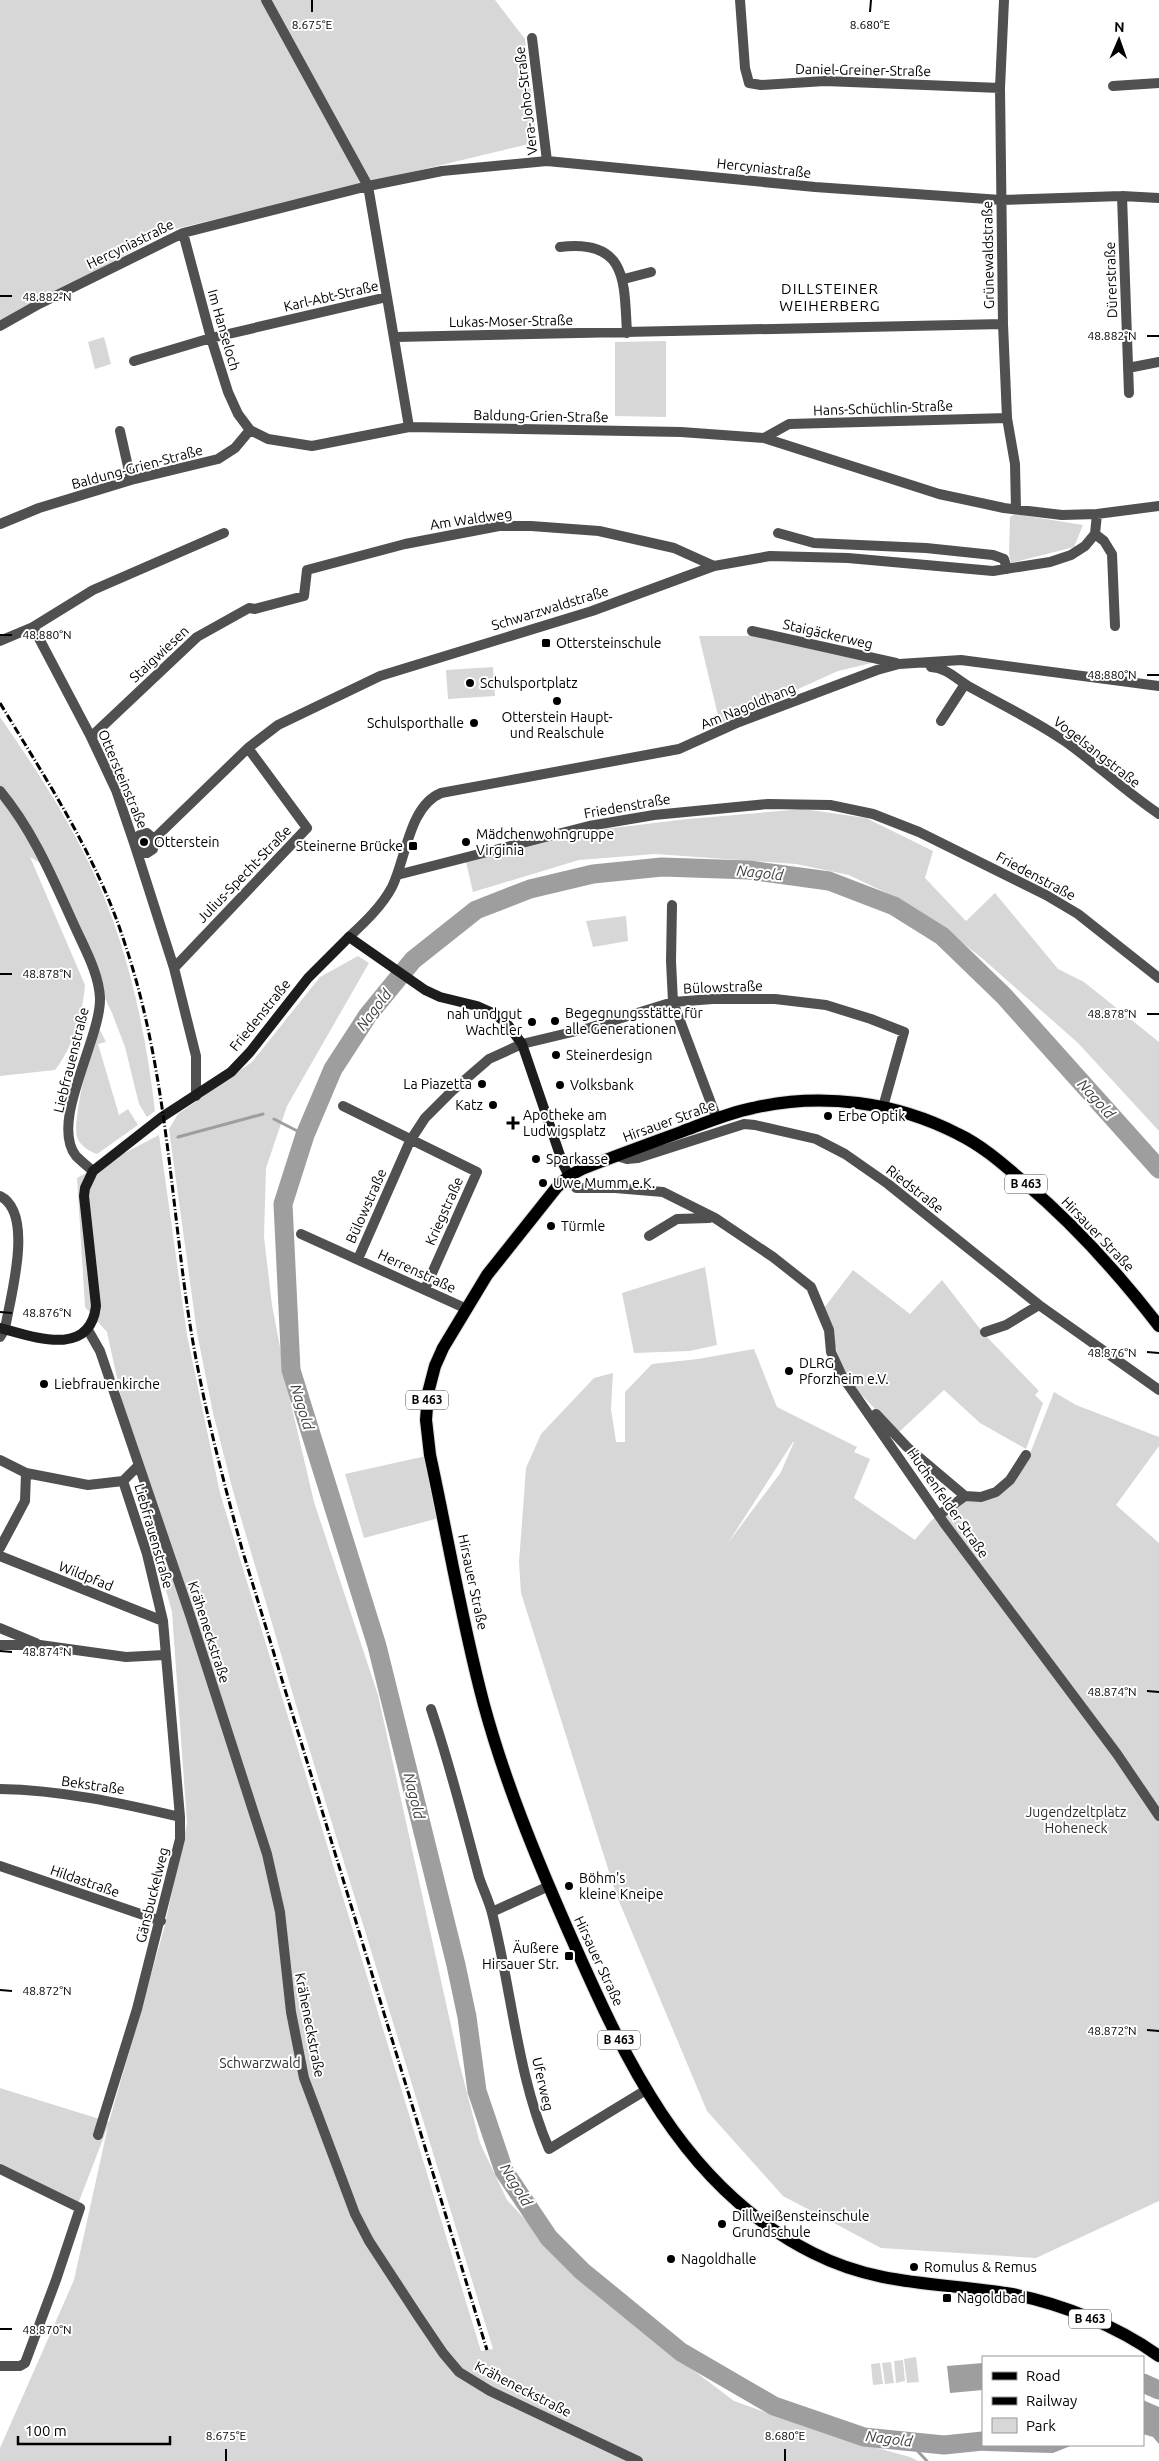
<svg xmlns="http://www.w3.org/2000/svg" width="1159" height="2461" font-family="Ubuntu,sans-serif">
<rect width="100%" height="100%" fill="#fff"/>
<path fill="#d7d7d7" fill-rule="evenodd" d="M0,0H495L525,39L537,142L171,230L0,323Z
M104,337L111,364L95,369L88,342Z
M666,341V417L615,416V342Z
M1015,514L1083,525L1074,547L1011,563L1009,553L1010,517Z
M699,636H755L876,662L838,671L720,724Z
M493,667L495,696L448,699L446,670Z
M0,717C32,763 62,809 87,859C126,938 145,1025 155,1111L147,1117L139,1104L125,1047L112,1013L42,864L30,857L85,985C83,1013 73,1047 55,1070L0,1076Z
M803,809L866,818L933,851L925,878L966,921L995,893L1058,969L1084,982L1159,1042V1131L1078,1043L983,959L945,929L903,901L849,875L796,864L655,854L579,860L473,892L466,862L596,830L688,819Z
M626,916L628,941L593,947L586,921Z
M358,956L369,963L287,1106L266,1168L264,1237L272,1305L291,1404L314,1502L378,1695L459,2062L480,2143L507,2200L581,2280L656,2342L734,2401L830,2435L910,2457L918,2461H0V2448L74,2280L108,2126L78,2204L0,2164V2088L109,2122L164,1929L187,1823L172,1612L152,1540L107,1332L85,1307L77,1178L159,1135L187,1335L220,1493L481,2351L493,2349L301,1722L233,1491L213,1413L197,1333L169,1129L178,1114L252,1062L320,977Z
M100,1030L106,1042L98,1044L119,1115L128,1109L138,1125L97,1154C89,1151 80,1146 77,1137C72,1124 91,1038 100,1030Z
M705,1267L717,1345L690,1351L634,1353L622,1293Z
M853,1270L910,1314L942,1280L984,1334L1039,1391L1035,1395L1043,1403L1026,1449L980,1423L944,1390L898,1433L855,1388L841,1365L824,1308Z
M754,1349L777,1407L857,1447L854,1452L870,1459L854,1498L915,1540C934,1516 950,1498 983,1500L1026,1464L1054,1392L1076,1405L1159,1437V1446L1116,1505L1159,1543V2201L1036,2258L881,2248L783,2196L707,2111L616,1894L521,1593L519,1562L526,1468L541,1434L594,1378L613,1373L611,1409L616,1442H625V1392L652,1364L698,1359ZM794,1442L781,1472L728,1543L793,1442Z
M426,1456L439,1518L364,1538L345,1474Z
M916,2357L919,2382L907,2383L904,2359Z
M903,2360L905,2381L896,2383L894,2361Z
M891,2362L894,2383L885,2384L882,2363Z
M880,2363L883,2384L873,2385L871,2364Z"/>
<path fill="#9e9e9e" d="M983,2363V2390L950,2393L947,2366Z
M1143,2400L1159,2407V2444L1153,2437L1143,2434Z
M983,2437V2445H1073L1053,2453L986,2451L944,2445Z"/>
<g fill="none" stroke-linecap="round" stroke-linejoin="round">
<path stroke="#9e9e9e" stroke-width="3" d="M274,1119L305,1135
M178,1137L263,1114
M909,2442L927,2461"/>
<path stroke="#9e9e9e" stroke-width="19" d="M1143,2383L1159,2390
M983,2441L944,2445L864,2437L774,2406L681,2352L582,2271L549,2238L504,2171L477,2091L467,2017L456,1965L377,1646L291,1370L283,1204L305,1135L333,1069L368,1015L413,960L476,910L530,889L593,874L662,867L749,870L829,881L894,906L942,936L1004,996L1159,1169"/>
<defs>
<path id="primary" d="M1159,1326C1118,1273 1076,1226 1025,1183C1004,1165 983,1146 958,1134C896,1102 822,1092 753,1108C728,1113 705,1123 681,1132C648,1144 615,1156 582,1169L569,1176L557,1187L487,1275L443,1348L435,1366L428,1393L426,1420L430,1455C448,1538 462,1623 484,1705C505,1782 535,1855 567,1928C623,2055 681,2187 813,2253C880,2287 941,2282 1012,2294C1063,2304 1117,2326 1159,2356"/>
</defs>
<use href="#primary" stroke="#dbdbdb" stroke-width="14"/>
<path stroke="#505050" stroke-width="10" d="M266,0L368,186L387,297
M740,0L745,68L749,83L761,85L825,81L1000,88
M1004,0L1000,88L1003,324L1007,418L1015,464L1016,509
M532,38L547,161
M1113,86L1159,83
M1122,196L1129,393
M183,233L211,338L228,392L238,414L250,430L268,439L312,446L409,427L681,432L764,438L939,494L1004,508L1062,515L1097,514L1159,506
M560,247C628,239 624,282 627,333
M624,279L651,272
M0,326L39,304L183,233L368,186L442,171L547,161L815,187L1001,200L1122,196L1159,198
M396,337L1003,324
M134,361L211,338L387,297L409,427
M1128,368L1159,362
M120,431L131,480
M764,438L789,424L1007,418
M0,524L39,508L131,480L218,459L235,448L250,430
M778,533L814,543L926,548L993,555L1004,559L1007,569
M1095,534L1104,541L1112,554L1115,626
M33,627L93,590L224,533
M752,631L896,663
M0,641L33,627L91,737L116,790L135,846L174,968L196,1056V1096
M931,667C947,668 956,679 970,687C1002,705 1036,721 1066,742C1098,765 1126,792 1159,814
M941,721L965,684
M91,737L197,637L249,608L255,609L304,596L307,570L405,544L499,526H531L599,531L674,548L714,566
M0,791C34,832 53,879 75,927C85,949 99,974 100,998C101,1039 49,1122 76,1156C81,1161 87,1166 93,1171
M154,839L147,833C138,834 136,837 135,846L142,852L147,853L153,849L154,839L248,748L278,725L380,676L592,611L714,566L770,556L848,558L993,571L1050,562L1071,555L1085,546L1095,534L1097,514
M397,875L589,826L654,815L768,804L830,805L873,814L919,832L1046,895L1078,914L1159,978
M672,905L671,961L673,1002L717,1119
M349,937C365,922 382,906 392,887C406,859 409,806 441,793L679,749L739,722L877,670L899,664L961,660L1159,686
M174,968L307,828L248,748
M343,1106L477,1172L425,1289
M617,1156L627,1159L638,1158L744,1124L755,1125L816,1139L845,1154L888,1184L1039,1305L1159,1390
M569,1176L576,1188H615L663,1192L715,1218L773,1257L811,1287L829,1330L831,1352L842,1376L944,1523L1117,1754L1159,1816
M0,1196C35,1213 10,1298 5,1329L0,1337
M301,1234L467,1309
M649,1236L677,1219L709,1218
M358,1259L410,1141L425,1118L452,1091L489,1059L522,1044L589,1028L673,1002L713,999H775L826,1005L871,1019L904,1032L883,1107
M88,1330L100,1351L190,1615L267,1854L280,1912L291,2012L304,2078L355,2214L369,2241L418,2316L443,2353L459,2372L490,2391L638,2461
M985,1332L1006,1325L1039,1305
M876,1414L907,1447L965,1496L981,1497L996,1492L1010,1480L1026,1455
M0,1460L26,1473L88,1485L123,1481
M123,1481L138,1466
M939,1515L965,1496
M0,1548L25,1501L26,1473
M0,1556L163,1621
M0,1628L36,1643
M0,1645H40L126,1657L164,1655
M431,1709C450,1765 464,1821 479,1877C483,1889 489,1901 492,1913C512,1991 517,2075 549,2149L646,2090
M0,1789C61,1790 121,1803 180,1817
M0,1866L161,1921
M492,1912L549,1886
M98,2135L137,2009L180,1839V1817L163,1621L147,1554L123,1481
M0,2169L80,2208L56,2280L25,2363L20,2366H0"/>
<path stroke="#1d1d1d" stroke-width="10" d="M0,1328C34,1337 90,1358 96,1306L84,1196L85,1188L93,1171L162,1117L231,1072L250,1052L308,978L349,937L425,990L440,997L477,1006L495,1014L508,1025L522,1044L563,1164L569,1176"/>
<use href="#primary" stroke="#000" stroke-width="12"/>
<path stroke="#000" stroke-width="3" stroke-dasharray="8 2.5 1 2.5" stroke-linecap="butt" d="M0,703C47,781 97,856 125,944C164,1060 170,1185 187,1305C199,1388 220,1469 242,1549L487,2350"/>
</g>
<path fill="none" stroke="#000" stroke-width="2" d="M312,12V0M870,12L871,0M0,296H12M1147,336H1159M0,635H12M1147,675H1159M0,974H12M1147,1014H1159M0,1312L12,1313M1147,1352L1159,1353M0,1651L12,1652M1147,1691L1159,1692M0,1990L12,1991M1147,2030L1159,2031M0,2329H12M226,2461V2449M785,2461V2449"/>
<g fill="#000" stroke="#fff" stroke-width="2">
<rect x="541" y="638" width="10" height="10" rx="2.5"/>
<circle cx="470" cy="683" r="5"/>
<circle cx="557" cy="701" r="5"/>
<circle cx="474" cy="723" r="5"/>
<circle cx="144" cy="842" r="5"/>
<circle cx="466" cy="842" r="5"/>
<rect x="408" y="841" width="10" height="10" rx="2.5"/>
<circle cx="555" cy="1021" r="5"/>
<circle cx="532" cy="1022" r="5"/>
<circle cx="556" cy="1055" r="5"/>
<circle cx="482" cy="1084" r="5"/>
<circle cx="560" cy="1085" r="5"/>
<circle cx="493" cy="1105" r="5"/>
<circle cx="828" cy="1116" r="5"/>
<path d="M510.5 1115.5h5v5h5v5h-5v5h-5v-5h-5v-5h5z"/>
<circle cx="536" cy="1159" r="5"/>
<circle cx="543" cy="1183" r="5"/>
<circle cx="551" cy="1226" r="5"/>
<circle cx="789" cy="1371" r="5"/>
<circle cx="44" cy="1384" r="5"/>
<circle cx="569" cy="1886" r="5"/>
<rect x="564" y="1951" width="10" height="10" rx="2.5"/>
<circle cx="722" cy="2224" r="5"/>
<circle cx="671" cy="2259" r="5"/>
<circle cx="914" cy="2267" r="5"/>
<rect x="942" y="2293" width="10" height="10" rx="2.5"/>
</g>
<g text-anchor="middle" stroke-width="4" stroke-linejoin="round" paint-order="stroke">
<g fill="#fff" stroke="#4c4c4c" stroke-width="1">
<rect x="1005" y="1174.5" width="42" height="19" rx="4"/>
<rect x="406" y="1390.5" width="42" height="19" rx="4"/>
<rect x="598" y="2030.5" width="42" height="19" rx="4"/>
<rect x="1069" y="2309.5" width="42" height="19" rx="4"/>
</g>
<g font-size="12" font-weight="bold" fill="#000">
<text x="1026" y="1188">B 463</text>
<text x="427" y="1404">B 463</text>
<text x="619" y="2044">B 463</text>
<text x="1090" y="2323">B 463</text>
</g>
<g font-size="14" fill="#000" stroke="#fff">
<text transform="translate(863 70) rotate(1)" y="5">Daniel-Greiner-Straße</text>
<text transform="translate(526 101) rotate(-97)" y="5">Vera-Joho-Straße</text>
<text transform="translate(764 168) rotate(6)" y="5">Hercyniastraße</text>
<text transform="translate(130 244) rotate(-26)" y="5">Hercyniastraße</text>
<text transform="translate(988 255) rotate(-91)" y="5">Grünewaldstraße</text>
<text transform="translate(1111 280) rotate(-92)" y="5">Dürerstraße</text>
<text transform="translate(331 296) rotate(-13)" y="5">Karl-Abt-Straße</text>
<text transform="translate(511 321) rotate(-1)" y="5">Lukas-Moser-Straße</text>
<text transform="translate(224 330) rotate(74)" y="5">Im Hanseloch</text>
<text transform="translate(883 408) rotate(-2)" y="5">Hans-Schüchlin-Straße</text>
<text transform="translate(541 416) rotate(1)" y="5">Baldung-Grien-Straße</text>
<text transform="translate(137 467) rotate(-15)" y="5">Baldung-Grien-Straße</text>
<text transform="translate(471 519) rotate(-8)" y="5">Am Waldweg</text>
<text transform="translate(550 608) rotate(-17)" y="5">Schwarzwaldstraße</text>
<text transform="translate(828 634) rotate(13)" y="5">Staigäckerweg</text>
<text transform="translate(159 654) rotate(-43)" y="5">Staigwiesen</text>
<text transform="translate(748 706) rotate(-22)" y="5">Am Nagoldhang</text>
<text transform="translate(1097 752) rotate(38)" y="5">Vogelsangstraße</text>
<text transform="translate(123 779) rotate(67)" y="5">Ottersteinstraße</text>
<text transform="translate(627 806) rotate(-10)" y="5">Friedenstraße</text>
<text transform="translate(244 874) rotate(-46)" y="5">Julius-Specht-Straße</text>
<text transform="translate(1036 876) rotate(28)" y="5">Friedenstraße</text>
<text transform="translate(723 987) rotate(-2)" y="5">Bülowstraße</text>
<text transform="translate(260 1015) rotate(-51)" y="5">Friedenstraße</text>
<text transform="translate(71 1060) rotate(-76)" y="5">Liebfrauenstraße</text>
<text transform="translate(669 1121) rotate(-20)" y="5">Hirsauer Straße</text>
<text transform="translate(915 1189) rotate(38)" y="5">Riedstraße</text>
<text transform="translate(366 1206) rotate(-66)" y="5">Bülowstraße</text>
<text transform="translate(444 1211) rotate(-66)" y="5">Kriegstraße</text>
<text transform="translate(1098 1234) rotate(46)" y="5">Hirsauer Straße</text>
<text transform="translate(417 1271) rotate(25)" y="5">Herrenstraße</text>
<text transform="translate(948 1503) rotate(55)" y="5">Huchenfelder Straße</text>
<text transform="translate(154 1536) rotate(74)" y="5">Liebfrauenstraße</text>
<text transform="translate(86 1576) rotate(22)" y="5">Wildpfad</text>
<text transform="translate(473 1582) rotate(78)" y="5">Hirsauer Straße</text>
<text transform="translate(209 1632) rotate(72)" y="5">Kräheneckstraße</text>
<text transform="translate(93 1785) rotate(8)" y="5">Bekstraße</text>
<text transform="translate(85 1881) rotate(19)" y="5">Hildastraße</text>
<text transform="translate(152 1895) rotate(-76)" y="5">Gänsbuckelweg</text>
<text transform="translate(599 1961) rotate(65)" y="5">Hirsauer Straße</text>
<text transform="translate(310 2025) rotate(79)" y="5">Kräheneckstraße</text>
<text transform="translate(543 2084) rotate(77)" y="5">Uferweg</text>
<text transform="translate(523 2389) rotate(27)" y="5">Kräheneckstraße</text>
</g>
<g font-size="14" fill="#000" stroke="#fff" text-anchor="start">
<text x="556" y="648">Ottersteinschule</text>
<text x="480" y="688">Schulsportplatz</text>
<text x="557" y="722" text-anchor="middle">Otterstein Haupt-<tspan x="557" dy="16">und Realschule</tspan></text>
<text x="464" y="728" text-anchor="end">Schulsporthalle</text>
<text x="476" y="839">Mädchenwohngruppe<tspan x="476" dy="16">Virginia</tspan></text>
<text x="154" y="847">Otterstein</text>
<text x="403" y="851" text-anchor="end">Steinerne Brücke</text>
<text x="565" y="1018">Begegnungsstätte für<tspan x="565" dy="16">alle Generationen</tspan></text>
<text x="522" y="1019" text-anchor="end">nah und gut<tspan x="522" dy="16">Wachtler</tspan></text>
<text x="566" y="1060">Steinerdesign</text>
<text x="472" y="1089" text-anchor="end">La Piazetta</text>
<text x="570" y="1090">Volksbank</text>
<text x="483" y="1110" text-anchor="end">Katz</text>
<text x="523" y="1120">Apotheke am<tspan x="523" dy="16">Ludwigsplatz</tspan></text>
<text x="838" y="1121">Erbe Optik</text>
<text x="546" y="1164">Sparkasse</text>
<text x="553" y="1188">Uwe Mumm e.K.</text>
<text x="561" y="1231">Türmle</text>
<text x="799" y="1368">DLRG<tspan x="799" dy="16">Pforzheim e.V.</tspan></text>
<text x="54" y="1389">Liebfrauenkirche</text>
<text x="579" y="1883">Böhm's<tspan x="579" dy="16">kleine Kneipe</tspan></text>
<text x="559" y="1953" text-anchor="end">Äußere<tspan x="559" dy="16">Hirsauer Str.</tspan></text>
<text x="732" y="2221">Dillweißensteinschule<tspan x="732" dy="16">Grundschule</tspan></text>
<text x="681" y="2264">Nagoldhalle</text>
<text x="924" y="2272">Romulus &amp; Remus</text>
<text x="957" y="2303">Nagoldbad</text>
</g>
<g font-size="14" fill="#2e2e2e" stroke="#fff">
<text x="1076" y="1817">Jugendzeltplatz<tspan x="1076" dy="16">Hoheneck</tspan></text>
<text x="260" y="2068">Schwarzwald</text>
</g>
<g font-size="15" letter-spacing="1" fill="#000" stroke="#fff">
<text x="830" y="294">DILLSTEINER<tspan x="830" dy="17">WEIHERBERG</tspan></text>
</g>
<g font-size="15" font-style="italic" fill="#3f3f3f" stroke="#fff">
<text transform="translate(760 873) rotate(6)" y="5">Nagold</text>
<text transform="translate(374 1010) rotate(-53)" y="5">Nagold</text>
<text transform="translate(1096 1099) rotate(48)" y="5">Nagold</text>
<text transform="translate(302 1407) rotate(73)" y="5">Nagold</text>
<text transform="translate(414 1796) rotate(76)" y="5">Nagold</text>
<text transform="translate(516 2185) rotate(59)" y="5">Nagold</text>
<text transform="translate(889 2439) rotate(7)" y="5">Nagold</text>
</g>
</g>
<g font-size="12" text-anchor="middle" fill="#000" stroke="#fff" stroke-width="4" stroke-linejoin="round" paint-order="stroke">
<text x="312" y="29">8.675°E</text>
<text x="870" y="29">8.680°E</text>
<text x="47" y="301">48.882°N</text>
<text x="1112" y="340">48.882°N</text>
<text x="47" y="639">48.880°N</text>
<text x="1112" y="679">48.880°N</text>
<text x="47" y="978">48.878°N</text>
<text x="1112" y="1018">48.878°N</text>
<text x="47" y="1317">48.876°N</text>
<text x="1112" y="1357">48.876°N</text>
<text x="47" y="1656">48.874°N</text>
<text x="1112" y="1696">48.874°N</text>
<text x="47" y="1995">48.872°N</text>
<text x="1112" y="2035">48.872°N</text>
<text x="47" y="2334">48.870°N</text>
<text x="226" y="2440">8.675°E</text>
<text x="785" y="2440">8.680°E</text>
</g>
<rect x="982" y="2356" width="162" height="90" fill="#ffffff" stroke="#999999"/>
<rect x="992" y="2372" width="25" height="8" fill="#000000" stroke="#999999"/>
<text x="1026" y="2381" font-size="15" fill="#000000">Road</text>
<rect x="992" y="2397" width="25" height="8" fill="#000000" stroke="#999999"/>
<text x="1026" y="2406" font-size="15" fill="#000000">Railway</text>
<rect x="992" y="2418" width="25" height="15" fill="#d7d7d7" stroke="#999999"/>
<text x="1026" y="2431" font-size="15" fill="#000000">Park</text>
<g transform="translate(1119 40) rotate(2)" stroke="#ffffff" stroke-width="4" paint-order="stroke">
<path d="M0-4L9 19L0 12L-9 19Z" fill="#000000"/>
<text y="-8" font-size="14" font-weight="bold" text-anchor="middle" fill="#000000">N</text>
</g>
<path d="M18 2436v8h152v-8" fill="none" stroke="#000000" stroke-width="2.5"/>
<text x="25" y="2436" font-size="15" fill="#000000" stroke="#ffffff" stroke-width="4" paint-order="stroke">100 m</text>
</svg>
